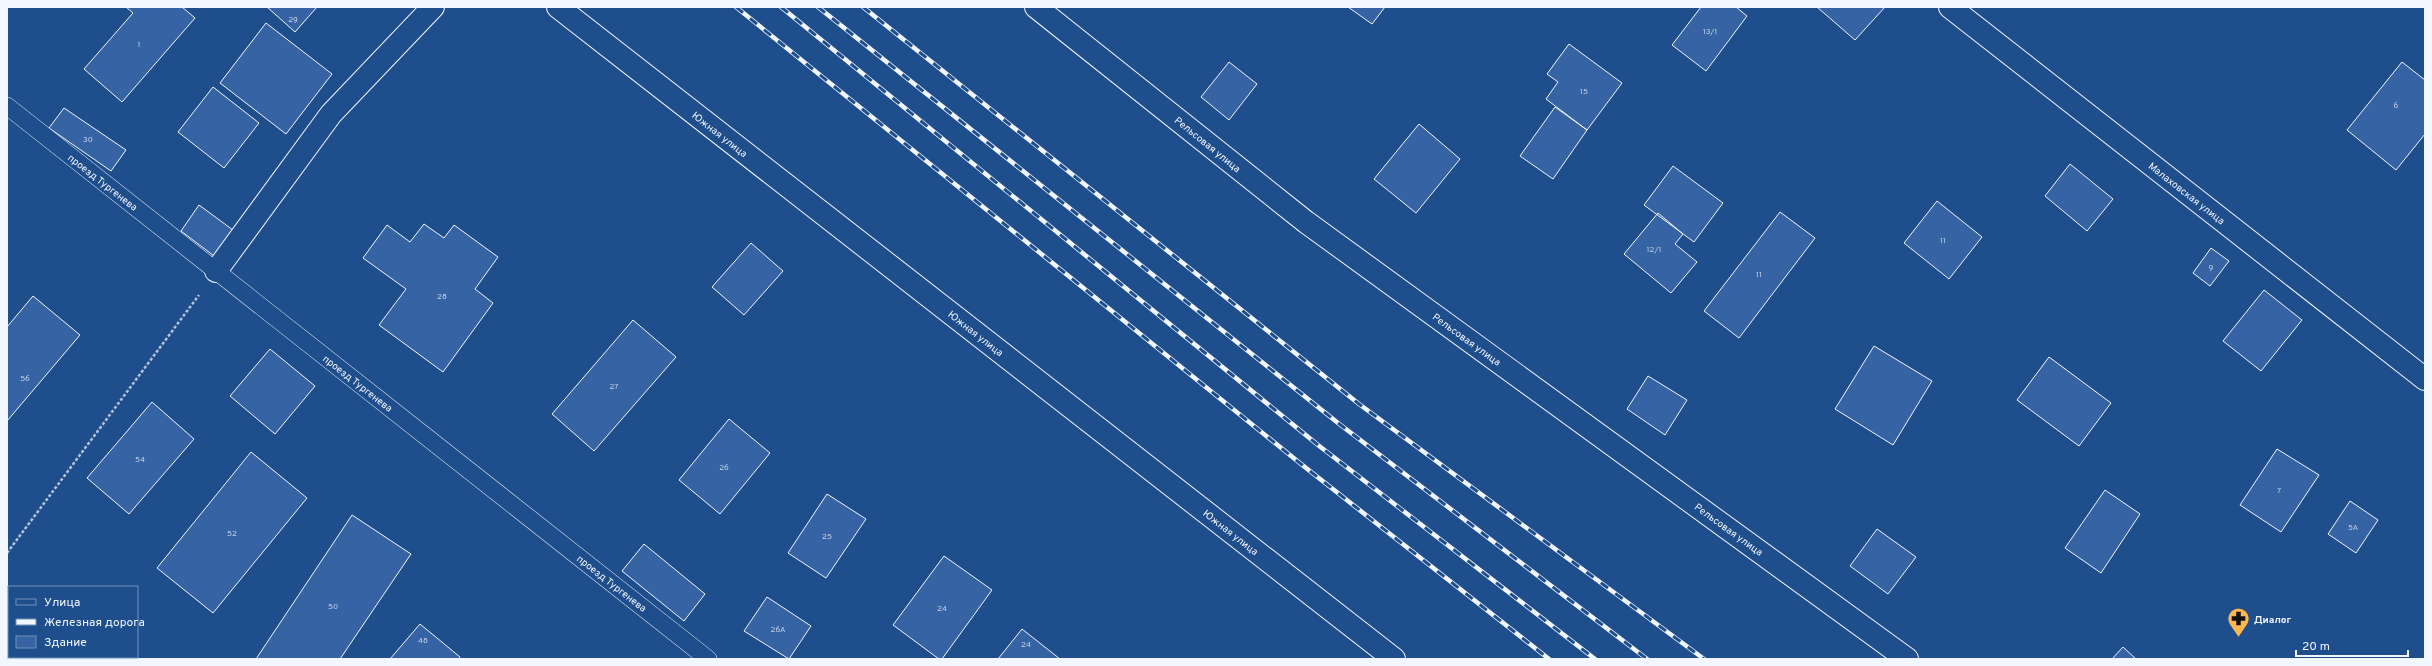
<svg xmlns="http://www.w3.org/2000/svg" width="2432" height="666" font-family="Overpass,sans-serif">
<rect width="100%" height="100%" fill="#1f4e8c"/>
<path fill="#3563a3" stroke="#f2f6ff" d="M126,7H182L195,18L122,102L84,69L133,13Z
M267,7H317L295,32Z
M1348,7H1385L1372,24Z
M1701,7H1736L1747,16L1706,71L1672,45Z
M1817,7H1885L1855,40Z
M266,23L332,74L286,134L220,83Z
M1569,44L1622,83L1587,130L1546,99L1558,82L1547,74Z
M1229,62L1257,84L1229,120L1201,97Z
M2402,62L2425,80V134L2396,170L2347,130Z
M213,87L259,123L224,168L178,132Z
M1555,107L1587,130L1553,179L1520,156Z
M64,108L126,150L111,171L49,128Z
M1419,124L1460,159L1416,213L1374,179Z
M2070,164L2113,199L2087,231L2045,196Z
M1673,166L1723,203L1694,242L1644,205Z
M1937,201L1982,237L1949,279L1904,243Z
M199,205L237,233L218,259L181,231Z
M1780,212L1815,238L1739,338L1704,311Z
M1658,213L1683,234L1675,244L1697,262L1671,293L1624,254Z
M424,224L444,238L454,225L498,257L475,289L493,303L443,372L379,325L406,289L363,258L387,225L410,242Z
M751,243L783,271L744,315L712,287Z
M2211,248L2229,261L2210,286L2193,273Z
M2264,290L2302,320L2261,371L2223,341Z
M33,296L80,335L7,421V327Z
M633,320L676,357L594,451L552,414Z
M1874,346L1932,381L1893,445L1835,409Z
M270,349L315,386L275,434L230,396Z
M2049,357L2111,403L2079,446L2017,400Z
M1648,376L1687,400L1665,435L1627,409Z
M152,402L194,439L129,514L87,478Z
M729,419L770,453L720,514L679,480Z
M2277,449L2319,475L2281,532L2240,505Z
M251,452L307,498L213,613L157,568Z
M2105,490L2140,514L2101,573L2065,548Z
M827,494L866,519L826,578L788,553Z
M2350,501L2378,520L2356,553L2328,534Z
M352,515L411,554L340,659H256Z
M1877,529L1916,557L1888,594L1850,566Z
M644,544L705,594L684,621L622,571Z
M944,556L992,590L942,659H939L893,625Z
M767,597L811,626L789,659L744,631Z
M420,624L460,657L459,659H390Z
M1022,629L1060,659H998Z
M2123,647L2136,659H2112Z"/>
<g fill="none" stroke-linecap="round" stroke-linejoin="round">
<defs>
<path id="service" d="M7,106L708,659"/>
<path id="minor" d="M1036,7L1306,222L1907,659
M1950,7L2425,379
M216,271L331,114L433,7
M7,642L9,644
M27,657L29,659"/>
<path id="tertiary" d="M558,7L1394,659"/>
</defs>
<use href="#service" stroke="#f2f6ff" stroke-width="18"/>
<use href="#minor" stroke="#f2f6ff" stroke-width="24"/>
<use href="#tertiary" stroke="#f2f6ff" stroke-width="24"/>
<path stroke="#b3c4dc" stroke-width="2.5" stroke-dasharray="3 2" stroke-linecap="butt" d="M7,553L199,295"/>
<use href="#service" stroke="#1f4e8c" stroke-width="17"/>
<use href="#minor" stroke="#1f4e8c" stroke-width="22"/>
<use href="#tertiary" stroke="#1f4e8c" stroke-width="22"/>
<defs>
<path id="rail" d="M736,7L1301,464L1549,659
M781,7L1318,445L1595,659
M818,7L1338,423L1647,659
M863,7L1359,404L1704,659"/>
</defs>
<use href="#rail" stroke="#f2f6ff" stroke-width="4.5"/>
<use href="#rail" stroke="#1f4e8c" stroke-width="3" stroke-dasharray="9" stroke-linecap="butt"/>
</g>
<defs>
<symbol id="pharmacy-pin" viewBox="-11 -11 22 30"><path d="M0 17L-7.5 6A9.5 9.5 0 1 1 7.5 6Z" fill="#ffb74d" stroke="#1f4e8c"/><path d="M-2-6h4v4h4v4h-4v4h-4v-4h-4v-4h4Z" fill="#111"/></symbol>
</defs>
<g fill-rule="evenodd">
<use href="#pharmacy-pin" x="2226" y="606" width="25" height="34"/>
</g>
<g text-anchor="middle" stroke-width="3" stroke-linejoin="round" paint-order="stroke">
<g font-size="8" fill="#c3d1e8">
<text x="293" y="22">29</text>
<text x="1710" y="34">13/1</text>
<text x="139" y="47">1</text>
<text x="1584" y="94">15</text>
<text x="2396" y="108">6</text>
<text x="88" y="142">30</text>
<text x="1943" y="243">11</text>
<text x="1654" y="252">12/1</text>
<text x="2211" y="270">9</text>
<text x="1759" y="277">11</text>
<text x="442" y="299">28</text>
<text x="25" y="381">56</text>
<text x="614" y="389">27</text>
<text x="140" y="462">54</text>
<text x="724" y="470">26</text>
<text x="2279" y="493">7</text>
<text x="2353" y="530">5А</text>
<text x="232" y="536">52</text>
<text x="827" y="539">25</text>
<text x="333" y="609">50</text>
<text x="942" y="611">24</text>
<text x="778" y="632">26А</text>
<text x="423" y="643">48</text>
<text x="1026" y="647">24</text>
</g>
<g font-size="10" fill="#f2f6ff" stroke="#1f4e8c">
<text transform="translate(720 134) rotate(38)" y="4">Южная улица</text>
<text transform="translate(1208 144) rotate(39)" y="4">Рельсовая улица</text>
<text transform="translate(103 182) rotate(38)" y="4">проезд Тургенева</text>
<text transform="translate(2187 193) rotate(38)" y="4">Малаховская улица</text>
<text transform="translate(976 333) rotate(38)" y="4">Южная улица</text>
<text transform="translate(1467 339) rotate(36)" y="4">Рельсовая улица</text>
<text transform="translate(358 383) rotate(38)" y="4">проезд Тургенева</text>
<text transform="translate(1729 529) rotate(36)" y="4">Рельсовая улица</text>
<text transform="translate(1231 532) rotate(38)" y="4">Южная улица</text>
<text transform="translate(612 583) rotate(38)" y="4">проезд Тургенева</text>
</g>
<g font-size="10" font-weight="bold" fill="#f2f6ff" stroke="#1f4e8c" text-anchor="start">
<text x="2254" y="623">Диалог</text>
</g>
</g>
<rect width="2432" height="666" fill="none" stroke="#f2f6ff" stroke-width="16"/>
<rect x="8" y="586" width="130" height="72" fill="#1f4e8c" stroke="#7391ba"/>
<rect x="16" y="599" width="20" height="6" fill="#1f4e8c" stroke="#7391ba"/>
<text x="44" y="606" font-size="12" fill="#f2f6ff">Улица</text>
<rect x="16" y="619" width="20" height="6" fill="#f2f6ff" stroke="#7391ba"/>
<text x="44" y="626" font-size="12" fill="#f2f6ff">Железная дорога</text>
<rect x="16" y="636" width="20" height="12" fill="#3563a3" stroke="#7391ba"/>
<text x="44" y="646" font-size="12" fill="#f2f6ff">Здание</text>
<path d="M2296 650v6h112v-6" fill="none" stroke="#f2f6ff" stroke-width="2"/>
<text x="2302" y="650" font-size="12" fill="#f2f6ff" stroke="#1f4e8c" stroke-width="3" paint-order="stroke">20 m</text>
</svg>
